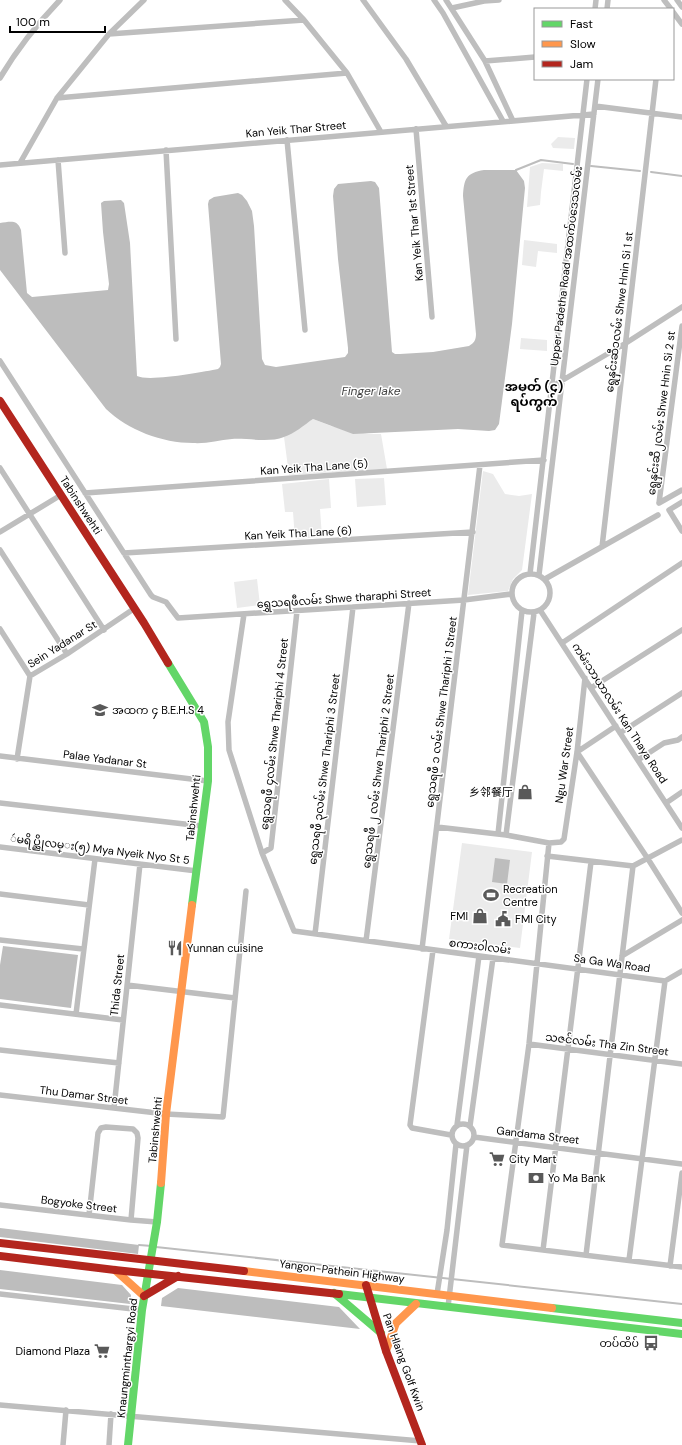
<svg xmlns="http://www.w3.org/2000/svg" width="682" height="1445" font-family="'DM Sans','Noto Sans SC','Noto Sans Myanmar',sans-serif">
<rect width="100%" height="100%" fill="#fff"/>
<path fill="#ebebeb" d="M558,137L575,138L574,149L553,148L551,144Z
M542,163L563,164V171L544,169L541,192L540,205L527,207L530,167Z
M524,240L557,244V253L538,251L536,267L522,265Z
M521,338L547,340V351L520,349Z
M313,419L331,426L368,434H381L387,469L289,475L284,437Z
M483,471L493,474L505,494L519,496L532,494L522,570L513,579L508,591L468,595Z
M384,478L386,505L357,507L355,479Z
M329,479L331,508L320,509L322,537L295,539L293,512H285L282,484Z
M257,579L260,605L237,608L234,582Z
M462,843L532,852L520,948L449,939Z"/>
<path fill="#bdbdbd" d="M484,170H516L524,181L525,188L512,324L499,424L495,430L489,431L458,429L353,434L313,419C304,425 294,434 284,437C269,443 248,438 232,439C219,440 206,444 193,443C162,443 128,430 106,409L0,270V223C10,222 17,219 21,230L27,293L32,297L108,290L109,284L103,232L101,203L104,201L121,200L124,203L130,243L137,376C149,382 203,372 218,369L220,367L221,364L208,204L209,200L214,197L238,193L242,195L247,201L252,211L254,226L262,359L265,365L276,367L345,357L348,353V348L338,259L333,196L334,189L338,184L371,181L375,182L379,188L392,352L395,354H400L433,352L469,346C474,343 476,340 476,334L463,196C464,179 466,173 484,170Z
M495,858L510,860L507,884L492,882Z
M3,946L78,955L71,1008L0,999V965Z
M0,1228L139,1245L138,1254L0,1237Z
M0,1270L122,1285L131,1295L130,1304L0,1289Z
M178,1288L339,1307L360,1329L161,1306L162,1298Z"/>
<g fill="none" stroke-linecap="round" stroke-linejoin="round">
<path stroke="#bdbdbd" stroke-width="2" d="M591,166L640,171
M516,170L541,160L573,164
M651,172L682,176
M139,1245L152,1246
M156,1247L682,1304"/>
<path stroke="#bebebe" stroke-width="5.5" d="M285,0L304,20L347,73L381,132
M363,0L406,59L446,126
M434,0L443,13L503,121
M446,0L485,61L513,121
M664,0L671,9
M677,0L682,7
M452,8L484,1L499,0
M595,9L596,0
M607,9L608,0
M673,12L682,24
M109,34L304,20
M485,61L535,57
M0,78C17,49 37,24 60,0
M57,98L347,73
M595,106L682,117
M416,129L432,317
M287,140L305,330
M166,150L176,339
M58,160L65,253
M20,163L57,98L109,34L144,0
M0,165L594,114
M0,361L151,595L153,597L166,602L178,618L464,600L511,594
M551,387L626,343L682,307
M0,468L104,630
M85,493L544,460
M682,502L669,510L682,531
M659,503L682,326
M659,503L682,490
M0,532L61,495
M602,547L656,79
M0,550L67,654
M124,553L473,532
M512 593a19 19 0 1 1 38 0a19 19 0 1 1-38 0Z
M530,574L587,79
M539,575L598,79
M545,579L658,515
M540,610L682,828
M244,614L228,722L229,750L262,853L294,931L665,981L682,971
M0,629L30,676
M562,643L682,563
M591,688L682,630
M616,726L577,752L648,859L682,913
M620,733L682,693
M0,756L208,781
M17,759L30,676L67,654L135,608
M638,760L664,743L678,740L682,737
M0,803L202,826
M666,803L682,792
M437,827L506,835L549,843L561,842L564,839L577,752L585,678
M498,834L522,611
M506,835L534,613
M549,843L529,1044L502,1245L682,1267
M0,847L197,871
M262,853L271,848L297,611
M547,856L633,866L682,840
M0,894L89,905
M315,934L353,607
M0,940L83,949
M366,941L409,603
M422,949L480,465
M433,950L410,1125L412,1128L451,1135
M622,956L682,920
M127,985L235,998
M0,1005L123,1020
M76,1014L95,859
M529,1044L682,1064
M0,1050L119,1063
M0,1095L166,1114L223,1117L246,891
M114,1108L140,864
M452 1135a11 11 0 1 1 22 0a11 11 0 1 1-22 0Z
M457,1125L479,956
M470,1126L493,958
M474,1137L682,1164
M0,1205L131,1220L157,1222
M89,1215L98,1133L101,1128L106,1127L133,1129L137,1133L138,1138L131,1220
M543,1250L591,862
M586,1255L633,866
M629,1260L665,981
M670,1266L682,1173
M0,1294L142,1310
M437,1294L447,1230L456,1144
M448,1307L467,1145
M0,1405L421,1441
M63,1445L66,1410
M109,1445L111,1414"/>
<path stroke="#63d668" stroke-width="8" d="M168,663L204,722L208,747V781L192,905
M334,1293L381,1333
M339,1294L682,1334
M552,1308L682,1323
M128,1445L142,1310L157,1222L161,1183"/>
<path stroke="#ff974d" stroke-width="8" d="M161,1183L166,1114L192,905
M115,1270L144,1296
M244,1271L552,1308
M386,1351L396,1323L416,1304"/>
<path stroke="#b3261e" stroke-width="8" d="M0,401L144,623L168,663
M0,1243L244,1271
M0,1256L115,1270L339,1294
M366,1285L386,1351L422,1445
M144,1296L178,1276"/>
</g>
<defs>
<symbol id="school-bare" viewBox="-9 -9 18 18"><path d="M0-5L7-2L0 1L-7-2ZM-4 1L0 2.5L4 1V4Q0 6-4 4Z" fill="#595959" stroke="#fff" stroke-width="2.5" paint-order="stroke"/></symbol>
<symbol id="shop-bare" viewBox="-9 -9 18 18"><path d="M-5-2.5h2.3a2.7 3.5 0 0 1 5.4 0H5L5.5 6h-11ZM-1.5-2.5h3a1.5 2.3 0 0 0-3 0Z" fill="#595959" stroke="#fff" stroke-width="2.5" paint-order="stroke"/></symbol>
<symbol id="stadium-bare" viewBox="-9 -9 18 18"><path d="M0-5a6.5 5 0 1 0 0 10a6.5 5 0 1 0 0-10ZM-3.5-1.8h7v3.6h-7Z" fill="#595959" stroke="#fff" stroke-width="2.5" paint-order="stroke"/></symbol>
<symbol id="civic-bare" viewBox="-9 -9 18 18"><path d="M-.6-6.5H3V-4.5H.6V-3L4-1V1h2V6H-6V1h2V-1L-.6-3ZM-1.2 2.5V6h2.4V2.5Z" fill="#595959" stroke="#fff" stroke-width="2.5" paint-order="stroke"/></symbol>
<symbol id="restaurant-bare" viewBox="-9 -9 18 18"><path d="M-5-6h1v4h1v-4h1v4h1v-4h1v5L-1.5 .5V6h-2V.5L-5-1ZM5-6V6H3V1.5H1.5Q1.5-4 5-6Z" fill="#595959" stroke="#fff" stroke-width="2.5" paint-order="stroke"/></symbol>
<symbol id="supermarket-bare" viewBox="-9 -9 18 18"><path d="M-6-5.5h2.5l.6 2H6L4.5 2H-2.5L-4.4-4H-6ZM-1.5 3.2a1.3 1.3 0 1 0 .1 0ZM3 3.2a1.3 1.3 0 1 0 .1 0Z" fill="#595959" stroke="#fff" stroke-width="2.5" paint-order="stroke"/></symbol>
<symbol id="bank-bare" viewBox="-9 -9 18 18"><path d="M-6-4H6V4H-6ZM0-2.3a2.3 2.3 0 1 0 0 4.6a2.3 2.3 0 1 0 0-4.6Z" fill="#595959" stroke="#fff" stroke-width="2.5" paint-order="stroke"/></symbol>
<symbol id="bus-bare" viewBox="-9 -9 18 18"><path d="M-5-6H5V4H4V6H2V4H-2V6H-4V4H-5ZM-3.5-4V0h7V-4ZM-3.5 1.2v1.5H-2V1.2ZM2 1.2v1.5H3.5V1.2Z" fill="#595959" stroke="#fff" stroke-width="2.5" paint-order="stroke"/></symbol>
</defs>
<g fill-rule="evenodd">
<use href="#school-bare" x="89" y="699" width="22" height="22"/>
<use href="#shop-bare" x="514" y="781" width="22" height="22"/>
<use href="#stadium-bare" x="480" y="884" width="22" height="22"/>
<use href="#shop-bare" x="469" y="905" width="22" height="22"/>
<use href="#civic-bare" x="492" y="908" width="22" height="22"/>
<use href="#restaurant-bare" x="164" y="937" width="22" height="22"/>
<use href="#supermarket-bare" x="486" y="1148" width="22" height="22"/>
<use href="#bank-bare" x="525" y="1167" width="22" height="22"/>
<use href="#bus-bare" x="640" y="1332" width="22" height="22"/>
<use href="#supermarket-bare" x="91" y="1340" width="22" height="22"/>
</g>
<g text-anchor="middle" stroke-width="3" stroke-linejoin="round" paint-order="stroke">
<g font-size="11" fill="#000" stroke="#fff">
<text transform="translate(296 129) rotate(-5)" y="4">Kan Yeik Thar Street</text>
<text transform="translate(414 223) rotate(-95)" y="4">Kan Yeik Thar 1st Street</text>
<text transform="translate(566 266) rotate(-83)" y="4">Upper Padetha Road အထက်ပဒေသလမ်း</text>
<text transform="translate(619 312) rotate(-83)" y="4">ရွေနှင်းဆီ၁လမ်း Shwe Hnin Si 1 st</text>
<text transform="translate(661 413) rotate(-83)" y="4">ရွေနှင်းဆီ၂လမ်း Shwe Hnin Si 2 st</text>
<text transform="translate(314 467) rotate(-4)" y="4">Kan Yeik Tha Lane (5)</text>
<text transform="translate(81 505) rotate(57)" y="4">Tabinshwehti</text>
<text transform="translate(298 533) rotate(-3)" y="4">Kan Yeik Tha Lane (6)</text>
<text transform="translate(344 598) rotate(-4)" y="4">ရွှေသရဖီလမ်း Shwe tharaphi Street</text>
<text transform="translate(62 644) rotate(-32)" y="4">Sein Yadanar St</text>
<text transform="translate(441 712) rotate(-83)" y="4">ရွေသရဖီ ၁ လမ်း Shwe Thariphi 1 Street</text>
<text transform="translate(620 713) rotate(57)" y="4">ကမ်းသာယာလမ်း Kan Thaya Road</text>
<text transform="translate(274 734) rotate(-84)" y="4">ရွေသရဖီ ၄လမ်း Shwe Thariphi 4 Street</text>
<text transform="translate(105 759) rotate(7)" y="4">Palae Yadanar St</text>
<text transform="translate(564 765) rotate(-82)" y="4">Ngu War Street</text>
<text transform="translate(324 769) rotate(-83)" y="4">ရွေသရဖီ ၃လမ်း Shwe Thariphi 3 Street</text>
<text transform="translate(378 771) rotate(-83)" y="4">ရွေသရဖီ ၂ လမ်း Shwe Thariphi 2 Street</text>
<text transform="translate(193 808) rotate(-84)" y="4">Tabinshwehti</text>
<text transform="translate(100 849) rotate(7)" y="4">ဴမရိပ္ညိုလမ္း(၅) Mya Nyeik Nyo St 5</text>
<text transform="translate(480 946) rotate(7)" y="4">စကား၀ါလမ်း</text>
<text transform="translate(612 963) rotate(8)" y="4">Sa Ga Wa Road</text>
<text transform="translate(117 985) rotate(-84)" y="4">Thida Street</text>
<text transform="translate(607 1044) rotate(7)" y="4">သဇင်လမ်း Tha Zin Street</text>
<text transform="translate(84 1095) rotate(7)" y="4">Thu Damar Street</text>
<text transform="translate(155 1130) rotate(-85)" y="4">Tabinshwehti</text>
<text transform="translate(538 1135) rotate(7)" y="4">Gandama Street</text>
<text transform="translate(79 1204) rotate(7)" y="4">Bogyoke Street</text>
<text transform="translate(342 1271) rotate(7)" y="4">Yangon-Pathein Highway</text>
<text transform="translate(127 1358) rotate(-84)" y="4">Knaungminthargyi Road</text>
<text transform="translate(404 1362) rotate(70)" y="4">Pan Hlaing Golf Kwin</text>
</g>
<g font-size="11" fill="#000" stroke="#fff" text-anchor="start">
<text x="112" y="714">အထက ၄ B.E.H.S 4</text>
<text x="513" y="796" text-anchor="end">乡邻餐厅</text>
<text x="503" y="893">Recreation<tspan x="503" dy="13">Centre</tspan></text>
<text x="468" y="920" text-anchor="end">FMI</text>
<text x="515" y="923">FMI City</text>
<text x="187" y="952">Yunnan cuisine</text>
<text x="509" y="1163">City Mart</text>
<text x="548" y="1182">Yo Ma Bank</text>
<text x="639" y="1347" text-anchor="end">တပ်ထိပ်</text>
<text x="90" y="1355" text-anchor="end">Diamond Plaza</text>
</g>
<g font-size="12" font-style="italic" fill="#424242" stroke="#fff">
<text x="371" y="395">Finger lake</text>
</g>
<g font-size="13" font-weight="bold" fill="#000" stroke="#fff">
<text x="534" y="391">အမှတ် (၄)<tspan x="534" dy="15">ရပ်ကွက်</tspan></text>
</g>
</g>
<rect x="534" y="8" width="140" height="72" fill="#ffffff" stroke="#999999"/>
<rect x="542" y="21" width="20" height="6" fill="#63d668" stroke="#999999"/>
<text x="570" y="28" font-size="12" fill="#000000">Fast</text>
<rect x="542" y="41" width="20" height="6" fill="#ff974d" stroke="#999999"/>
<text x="570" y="48" font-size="12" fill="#000000">Slow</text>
<rect x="542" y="61" width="20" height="6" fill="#b3261e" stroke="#999999"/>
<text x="570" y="68" font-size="12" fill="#000000">Jam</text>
<path d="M10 26v6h95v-6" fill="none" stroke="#000000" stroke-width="2"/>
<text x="16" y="26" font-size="12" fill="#000000" stroke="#ffffff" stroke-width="3" paint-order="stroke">100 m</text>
</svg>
